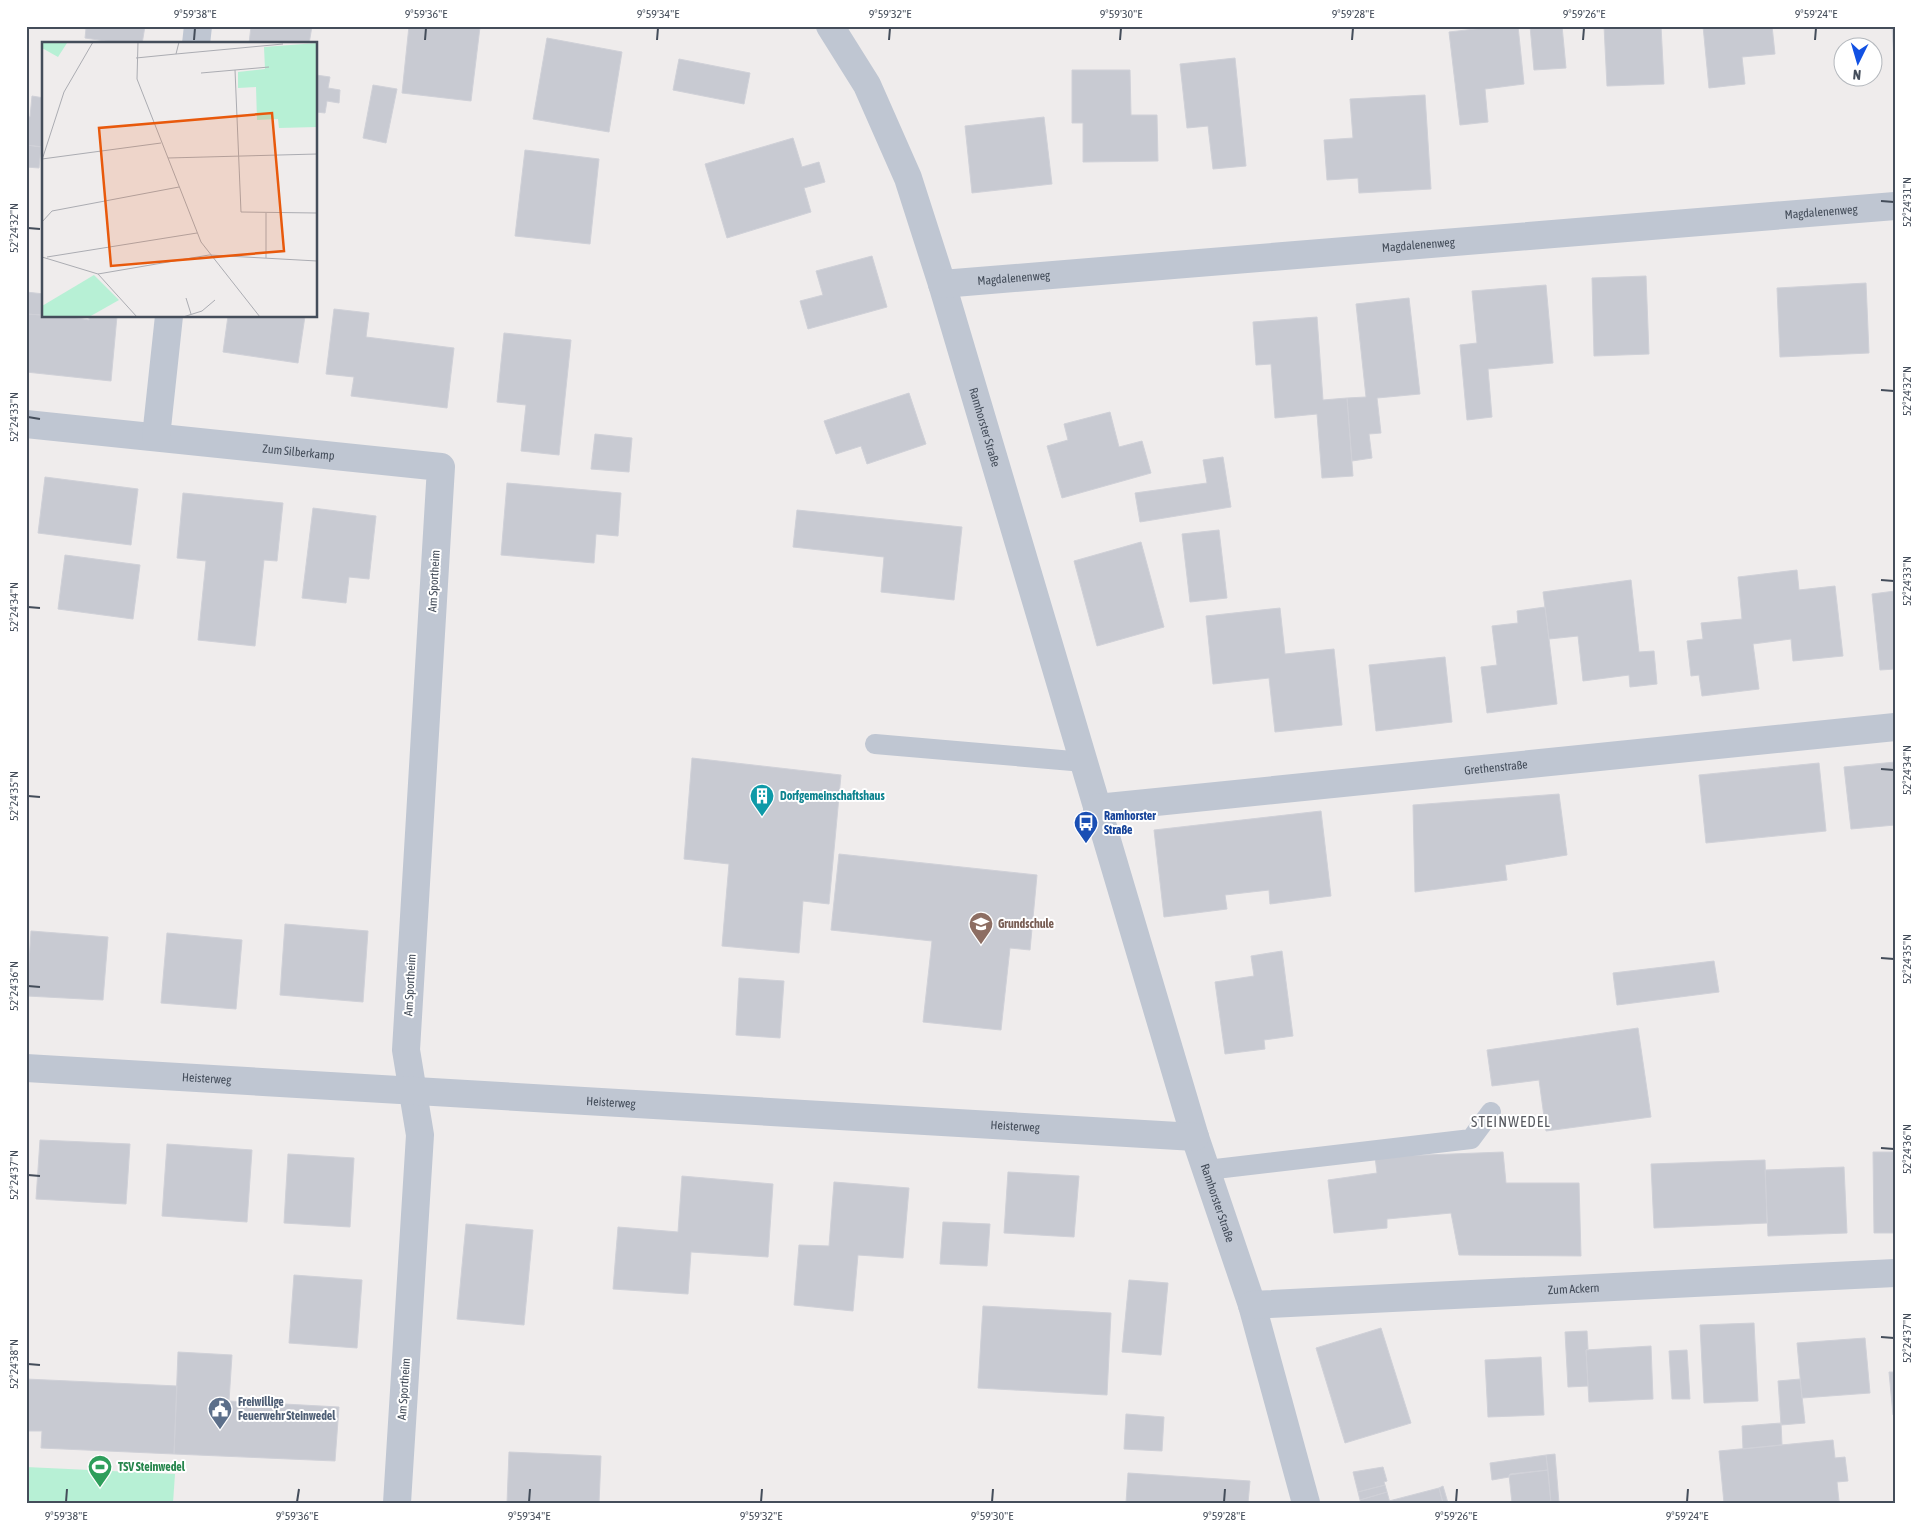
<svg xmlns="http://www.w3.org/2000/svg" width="1921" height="1529" font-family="'Asap Condensed',sans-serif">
<rect width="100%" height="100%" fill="#efecec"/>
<path fill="#b7f0d5" d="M26,1467L175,1474L173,1503H26Z"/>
<path fill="#c8cad2" stroke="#d0d1d8" d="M74,26H145L142,44H126L85,38L86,29Z
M251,26H312L309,44H249Z
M409,26L480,27L471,101L402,93Z
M1501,26H1518L1524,84L1485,89L1488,122L1460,125L1449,32Z
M1530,26H1562L1566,68L1534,70Z
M1604,26H1661L1664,84L1607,86Z
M1703,26H1772L1775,54L1742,57L1745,84L1709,88Z
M1892,26H1895V78Z
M547,38L622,52L609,132L533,119Z
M1235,58L1246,166L1213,169L1208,126L1187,128L1180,64Z
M679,59L750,73L744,104L673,90Z
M1072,70H1130L1131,115H1157L1158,161L1083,162V123H1072Z
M316,75L330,77L328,88L340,90L339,103L327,101L325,113L316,112Z
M373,85L397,89L386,143L363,138Z
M1425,95L1431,189L1359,193L1358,178L1327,180L1324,140L1353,138L1350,99Z
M32,96L44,98V147L26,145V116L30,117Z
M1044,117L1052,184L972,193L965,126Z
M793,138L802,167L819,162L825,182L804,188L811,212L727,238L705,164Z
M26,145L41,147L39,168L26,167Z
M525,150L599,159L590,244L515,236Z
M872,256L887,307L808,329L800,301L823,295L816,271Z
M1646,276L1649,354L1594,356L1592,278Z
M1866,283L1869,353L1780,357L1777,288Z
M1546,285L1553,363L1488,369L1492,417L1467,420L1460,345L1477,343L1472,291Z
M26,292L44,294L42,315L26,314Z
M1409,298L1420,394L1377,398L1381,433L1369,434L1372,458L1352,461L1347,398L1366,397L1356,304Z
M44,299V316H66L89,320V316H117L111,381L26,372V314L42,315Z
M334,309L369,313L366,337L454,348L447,408L351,396L354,377L326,374Z
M228,316H305L298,363L223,352Z
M1317,317L1323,400L1347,398L1353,476L1322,478L1317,414L1275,418L1271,364L1256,365L1253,322Z
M504,333L571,340L559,455L521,451L526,405L497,402Z
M909,393L926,444L867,464L861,446L836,454L824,421Z
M1110,412L1119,447L1142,441L1151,473L1062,498L1047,446L1068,440L1064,424Z
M595,434L632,438L629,472L591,469Z
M1223,457L1231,507L1140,522L1135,493L1207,483L1203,460Z
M45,477L138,489L131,545L38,533Z
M507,483L621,493L618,536L596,534L594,563L501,555Z
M183,493L283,503L277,561L264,560L255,646L198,640L206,561L177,558Z
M313,508L376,516L369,579L349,577L346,603L302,598Z
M797,510L962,527L954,600L881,592L884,557L793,547Z
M1219,530L1227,598L1190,602L1182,534Z
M1141,542L1164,627L1097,646L1074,561Z
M65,555L140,565L133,619L58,609Z
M1797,570L1799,590L1835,586L1843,656L1793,661L1791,639L1753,644L1759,689L1702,696L1699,675L1691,676L1687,641L1703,639L1701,623L1742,619L1738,577Z
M1631,580L1639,652L1654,651L1657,684L1630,687L1629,675L1583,681L1578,636L1549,639L1543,592Z
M1895,591V669L1880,670L1872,594Z
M1545,607L1557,704L1487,713L1481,667L1497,665L1492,626L1518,623L1517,611Z
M1280,608L1285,654L1334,649L1342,725L1275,732L1269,678L1213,684L1206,616Z
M1445,657L1452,722L1376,731L1369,665Z
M692,758L841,775L829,904L803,901L799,953L722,946L729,864L684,859Z
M1895,762V825L1851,829L1844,767Z
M1819,763L1826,831L1706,843L1699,775Z
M1559,794L1567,855L1505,865L1507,880L1415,892L1413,805Z
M1321,811L1331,896L1270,904L1269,890L1225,895L1227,909L1164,917L1154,830Z
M839,854L1037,875L1030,950L1010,948L1001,1030L923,1022L932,941L831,930Z
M285,924L368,931L363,1002L280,995Z
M31,931L108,937L103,1000L27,996Z
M167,933L242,940L236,1009L161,1003Z
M1282,951L1293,1036L1264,1040L1265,1049L1225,1054L1215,982L1254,976L1251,956Z
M1714,961L1719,992L1617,1005L1613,973Z
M739,978L784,981L780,1038L736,1035Z
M1638,1028L1651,1117L1546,1131L1539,1080L1492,1086L1487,1050Z
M40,1140L130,1144L126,1204L36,1199Z
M167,1144L252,1150L247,1222L162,1216Z
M1503,1152L1506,1183H1579L1581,1256L1459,1255L1451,1213L1387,1219V1228L1334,1233L1328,1180L1377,1173L1375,1157Z
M1873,1152H1895V1233H1874Z
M288,1154L354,1158L350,1227L284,1223Z
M1765,1160L1767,1223L1654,1228L1651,1164Z
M1844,1167L1847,1233L1768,1236L1765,1170Z
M1008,1172L1079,1176L1074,1237L1004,1233Z
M682,1176L773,1184L768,1257L691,1252L688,1294L613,1289L618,1227L678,1232Z
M834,1182L909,1188L903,1258L858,1255L853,1311L794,1305L799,1245L829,1246Z
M943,1222L990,1224L987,1266L940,1264Z
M466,1224L533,1230L524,1325L457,1319Z
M294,1275L362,1280L357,1348L289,1343Z
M1129,1280L1168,1283L1161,1355L1122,1352Z
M983,1306L1111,1313L1107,1395L978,1388Z
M1754,1323L1758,1401L1704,1403L1700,1325Z
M1381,1328L1411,1423L1345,1443L1316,1348Z
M1587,1331L1588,1349L1586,1350L1588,1386L1568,1387L1565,1332Z
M1865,1338L1870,1393L1802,1398L1797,1343Z
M1651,1346L1653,1399L1589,1402L1586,1350Z
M1687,1350L1690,1399H1672L1669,1351Z
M178,1352L232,1355L229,1401L339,1407L335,1461L174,1454Z
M1541,1357L1544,1415L1488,1417L1485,1360Z
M1889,1372H1895V1415H1893Z
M26,1379L177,1386L174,1454L41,1448L42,1431H26Z
M1800,1379L1805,1423L1781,1425L1778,1381Z
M1126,1414L1164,1417L1162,1451L1124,1449Z
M1781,1423L1782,1445L1743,1449L1742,1426Z
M1833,1440L1835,1458L1845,1457L1848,1481L1837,1482L1839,1501H1837V1503H1724L1719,1451Z
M509,1452L601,1456L599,1503H507Z
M1555,1454L1559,1503H1551L1546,1455Z
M1546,1455L1548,1470L1510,1474L1509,1477L1492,1480L1490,1463Z
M1383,1467L1387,1481L1384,1482L1385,1485L1358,1492L1353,1472Z
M1548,1470L1551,1503H1512L1509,1475Z
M1128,1473L1250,1481L1248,1503H1126Z
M1385,1485L1387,1492L1360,1500L1358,1492Z
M1443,1486L1448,1503H1443L1439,1488Z
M1439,1488L1443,1503H1390L1389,1501Z
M1387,1492L1390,1503H1361L1360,1500Z"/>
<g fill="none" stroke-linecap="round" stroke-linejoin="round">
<path stroke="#bfc6d2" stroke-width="20" d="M875,744L1084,762
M1207,1170L1471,1139L1491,1112"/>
<g stroke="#bfc6d2" stroke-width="28">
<path id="s1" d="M830,26L867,85L908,178L942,284L1195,1137L1252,1305L1306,1503"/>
<path d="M196,44L198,26"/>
<path id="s2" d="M942,284L1895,206"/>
<path id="s3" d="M26,424L441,467L406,1050L420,1135L397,1503"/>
<path d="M156,437L169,316"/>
<path id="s4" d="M1097,808L1895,727"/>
<path id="s5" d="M26,1068L1195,1137"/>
<path id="s6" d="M1252,1305L1895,1273"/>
</g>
</g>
<path fill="none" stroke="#444d5a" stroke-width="2" d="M194,40L195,28M425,40L426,28M657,40L658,28M889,40L890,28M1120,40L1121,28M1352,40L1353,28M1583,40L1584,28M1815,40L1816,28M1881,201L1894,202M28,228L40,229M1881,390L1894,391M28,417L40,419M1881,580L1894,581M28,607L40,608M1881,769L1894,770M28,796L40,797M1881,958L1894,959M28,986L40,987M1881,1148L1894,1149M28,1175L40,1176M1881,1337L1894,1338M28,1364L40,1365M66,1502L67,1489M297,1502L299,1489M529,1502L530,1489M761,1502L762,1489M992,1502L993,1489M1224,1502L1225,1489M1456,1502L1457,1489M1687,1502L1688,1489"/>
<defs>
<symbol id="building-pin" viewBox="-11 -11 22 30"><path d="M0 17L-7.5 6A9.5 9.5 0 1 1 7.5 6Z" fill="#0f9aa8" stroke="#fff"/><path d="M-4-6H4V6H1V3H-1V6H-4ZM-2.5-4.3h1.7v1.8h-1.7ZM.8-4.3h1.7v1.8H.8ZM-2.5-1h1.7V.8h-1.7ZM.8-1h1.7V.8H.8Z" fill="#fff"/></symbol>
<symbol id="bus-pin" viewBox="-11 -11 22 30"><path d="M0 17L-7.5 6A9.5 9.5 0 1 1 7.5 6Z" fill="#1a4fb4" stroke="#fff"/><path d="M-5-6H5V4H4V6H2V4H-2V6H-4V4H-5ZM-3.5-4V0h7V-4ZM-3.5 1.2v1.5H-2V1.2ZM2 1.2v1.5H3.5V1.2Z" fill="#fff"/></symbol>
<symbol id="school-pin" viewBox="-11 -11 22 30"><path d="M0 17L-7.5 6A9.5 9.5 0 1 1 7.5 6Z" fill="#8d6e63" stroke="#fff"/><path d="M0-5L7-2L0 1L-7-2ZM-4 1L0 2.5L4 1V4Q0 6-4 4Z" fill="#fff"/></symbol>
<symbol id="civic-pin" viewBox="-11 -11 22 30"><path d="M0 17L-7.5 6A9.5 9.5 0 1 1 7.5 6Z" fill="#5c6f8a" stroke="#fff"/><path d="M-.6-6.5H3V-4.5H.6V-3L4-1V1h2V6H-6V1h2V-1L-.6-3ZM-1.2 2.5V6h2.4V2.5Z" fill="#fff"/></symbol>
<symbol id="stadium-pin" viewBox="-11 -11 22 30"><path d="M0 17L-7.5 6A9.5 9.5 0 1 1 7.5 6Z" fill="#2e9e5b" stroke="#fff"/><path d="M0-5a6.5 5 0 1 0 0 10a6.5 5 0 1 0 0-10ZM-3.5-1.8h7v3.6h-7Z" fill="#fff"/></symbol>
</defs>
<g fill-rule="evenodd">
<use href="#building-pin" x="748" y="782" width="28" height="38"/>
<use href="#bus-pin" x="1072" y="809" width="28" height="38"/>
<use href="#school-pin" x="967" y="910" width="28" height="38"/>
<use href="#civic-pin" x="206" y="1395" width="28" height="38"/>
<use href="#stadium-pin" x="86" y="1453" width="28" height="38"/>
</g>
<g text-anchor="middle" stroke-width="4" stroke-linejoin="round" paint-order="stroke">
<g font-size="12" fill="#444d5a" stroke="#fff">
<text dy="4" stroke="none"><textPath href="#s2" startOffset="882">Magdalenenweg</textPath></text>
<text dy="4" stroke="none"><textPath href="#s2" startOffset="478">Magdalenenweg</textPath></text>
<text dy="4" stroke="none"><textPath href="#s2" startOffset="72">Magdalenenweg</textPath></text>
<text dy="4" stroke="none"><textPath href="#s1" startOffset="432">Ramhorster Straße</textPath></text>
<text dy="4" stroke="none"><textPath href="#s3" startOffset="274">Zum Silberkamp</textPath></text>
<text transform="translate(434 581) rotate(-87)" y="4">Am Sportheim</text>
<text dy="4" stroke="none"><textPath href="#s4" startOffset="401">Grethenstraße</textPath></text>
<text transform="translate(410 985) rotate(-87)" y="4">Am Sportheim</text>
<text dy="4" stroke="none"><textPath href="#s5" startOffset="181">Heisterweg</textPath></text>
<text dy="4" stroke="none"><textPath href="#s5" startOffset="586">Heisterweg</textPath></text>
<text dy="4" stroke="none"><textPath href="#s5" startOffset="991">Heisterweg</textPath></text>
<text dy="4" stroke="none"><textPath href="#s1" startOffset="1242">Ramhorster Straße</textPath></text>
<text dy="4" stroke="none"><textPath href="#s6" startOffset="322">Zum Ackern</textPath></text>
<text transform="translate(404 1389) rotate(-86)" y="4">Am Sportheim</text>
</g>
<g font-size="12" font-weight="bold" fill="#0d838f" stroke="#fff" text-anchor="start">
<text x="780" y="800">Dorfgemeinschaftshaus</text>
</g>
<g font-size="12" font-weight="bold" fill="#164399" stroke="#fff" text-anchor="start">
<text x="1104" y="820">Ramhorster<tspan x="1104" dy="14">Straße</tspan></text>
</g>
<g font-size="12" font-weight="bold" fill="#785e54" stroke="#fff" text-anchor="start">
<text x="998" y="928">Grundschule</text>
</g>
<g font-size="12" font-weight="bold" fill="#4e5e75" stroke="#fff" text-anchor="start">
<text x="238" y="1406">Freiwillige<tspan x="238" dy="14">Feuerwehr Steinwedel</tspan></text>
</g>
<g font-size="12" font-weight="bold" fill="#27864d" stroke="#fff" text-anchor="start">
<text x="118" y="1471">TSV Steinwedel</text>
</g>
<g font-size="15" letter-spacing="1" fill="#595b61" stroke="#fff">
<text x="1511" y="1127">STEINWEDEL</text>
</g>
</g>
<g transform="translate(42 42)">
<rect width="275" height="275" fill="#efecec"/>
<path d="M0,0H24L25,1L16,15L0,6ZM275,1V85L237,86L236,77L215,78L214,45L196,46V30L223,27L222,5Z" fill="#b7f0d5"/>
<path d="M52,233L77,258L47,275H0V264Z" fill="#b7f0d5"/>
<path fill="none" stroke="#abacb2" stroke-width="1" d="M96,0L95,37L159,200L218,275M134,12L241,2M94,16L134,12L137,0M193,28L199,170L275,171M159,31L227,25M126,116L275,112M0,117L119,101M0,118L22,50L51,0M0,180L10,169L137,145M0,215L56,232L167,213L275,219M5,215L155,191M224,216V171M56,232L95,275M144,256L149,272M141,275L160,269L173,258"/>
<path fill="#e8590c" fill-opacity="0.15" stroke="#e8590c" stroke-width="2.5" d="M230,71L242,209L69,224L57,86Z"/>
<rect width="275" height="275" fill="none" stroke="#444d5a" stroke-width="2.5"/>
</g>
<rect width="1921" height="1529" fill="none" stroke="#ffffff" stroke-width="55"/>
<g transform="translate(1858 62) rotate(185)"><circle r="24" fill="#ffffff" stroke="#b4b8bd"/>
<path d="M0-4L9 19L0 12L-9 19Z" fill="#1251e3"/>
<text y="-8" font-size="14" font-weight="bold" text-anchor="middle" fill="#444d5a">N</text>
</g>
<rect x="28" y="28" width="1866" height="1474" fill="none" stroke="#444d5a" stroke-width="2"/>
<g font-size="12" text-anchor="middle" fill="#444d5a">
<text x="195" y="18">9°59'38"E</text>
<text x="426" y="18">9°59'36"E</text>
<text x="658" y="18">9°59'34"E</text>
<text x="890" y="18">9°59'32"E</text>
<text x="1121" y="18">9°59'30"E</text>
<text x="1353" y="18">9°59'28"E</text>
<text x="1584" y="18">9°59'26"E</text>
<text x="1816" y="18">9°59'24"E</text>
<text transform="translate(1907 202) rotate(-90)" y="4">52°24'31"N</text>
<text transform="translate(14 228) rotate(-90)" y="4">52°24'32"N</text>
<text transform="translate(1907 391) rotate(-90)" y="4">52°24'32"N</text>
<text transform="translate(14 417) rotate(-90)" y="4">52°24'33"N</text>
<text transform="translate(1907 581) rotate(-90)" y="4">52°24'33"N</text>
<text transform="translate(14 607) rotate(-90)" y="4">52°24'34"N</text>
<text transform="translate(1907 770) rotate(-90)" y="4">52°24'34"N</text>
<text transform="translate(14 796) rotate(-90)" y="4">52°24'35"N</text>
<text transform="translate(1907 959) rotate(-90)" y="4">52°24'35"N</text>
<text transform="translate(14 986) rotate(-90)" y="4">52°24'36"N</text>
<text transform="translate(1907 1149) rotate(-90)" y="4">52°24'36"N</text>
<text transform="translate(14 1175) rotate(-90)" y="4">52°24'37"N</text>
<text transform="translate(1907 1338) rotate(-90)" y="4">52°24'37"N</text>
<text transform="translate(14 1364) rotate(-90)" y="4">52°24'38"N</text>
<text x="66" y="1520">9°59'38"E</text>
<text x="297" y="1520">9°59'36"E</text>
<text x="529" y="1520">9°59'34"E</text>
<text x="761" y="1520">9°59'32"E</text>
<text x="992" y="1520">9°59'30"E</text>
<text x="1224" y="1520">9°59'28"E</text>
<text x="1456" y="1520">9°59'26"E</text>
<text x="1687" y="1520">9°59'24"E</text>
</g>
</svg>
